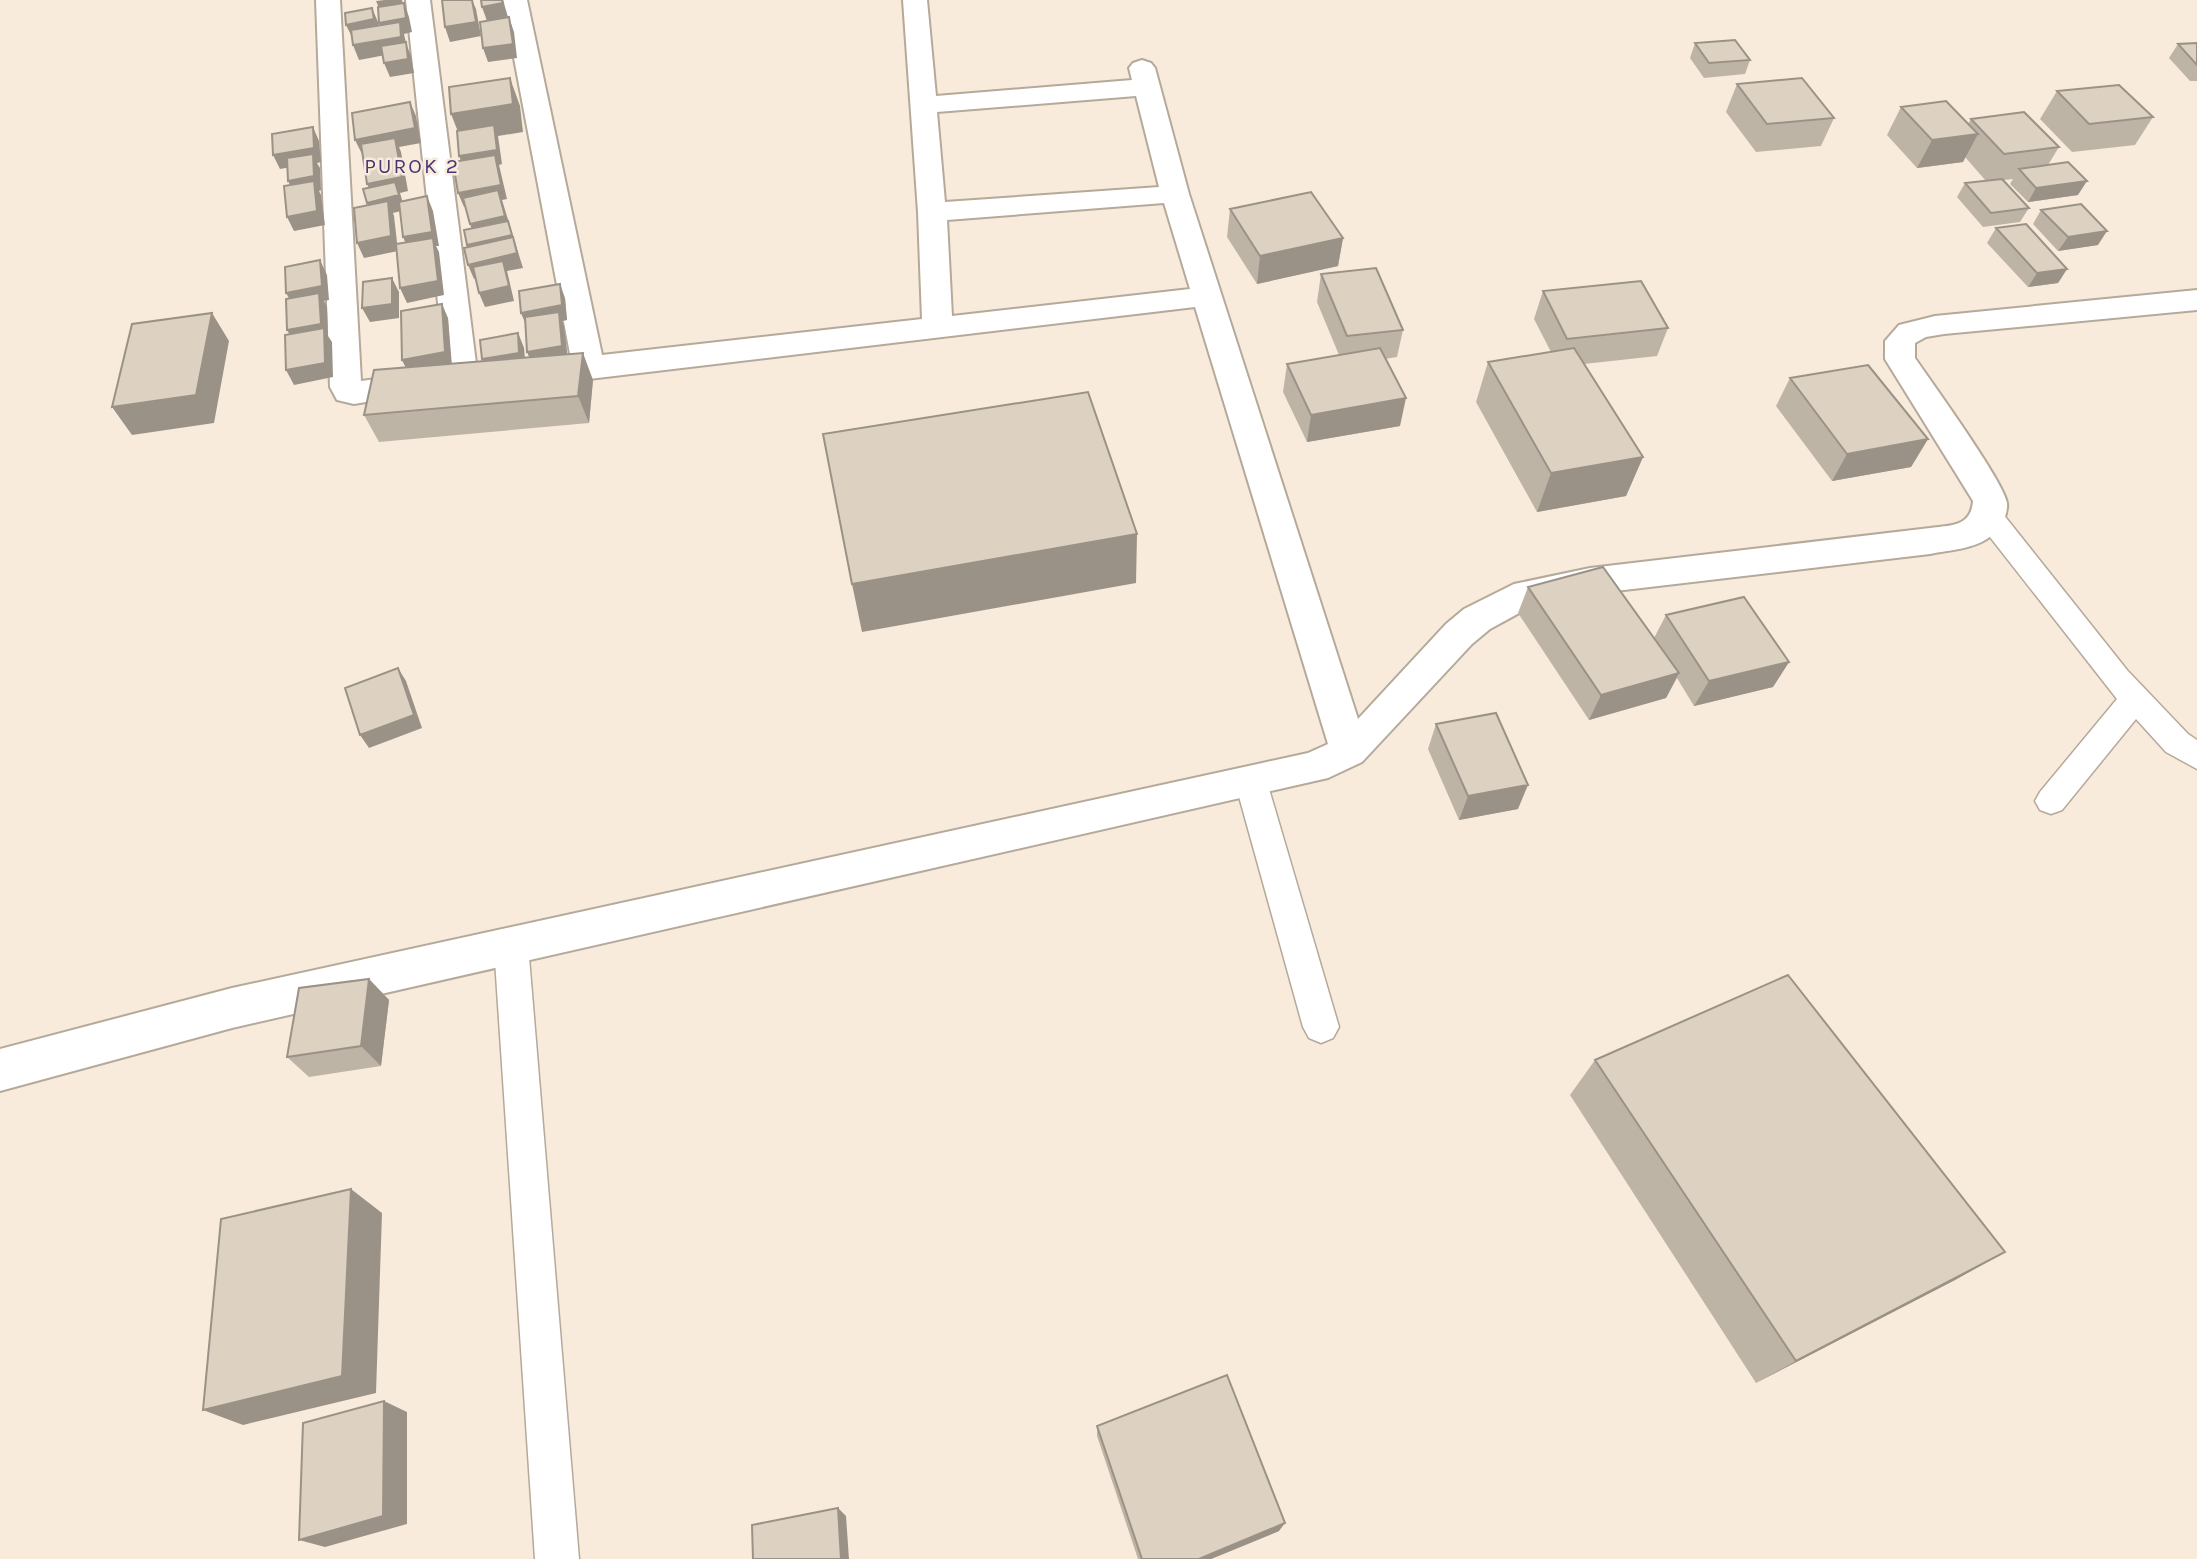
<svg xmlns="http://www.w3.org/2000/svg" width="2197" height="1559" font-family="Karla,sans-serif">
<rect width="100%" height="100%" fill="#f8ebdb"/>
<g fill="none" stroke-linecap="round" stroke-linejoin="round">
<defs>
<path id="lane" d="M1989,506L1999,509L2127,670L2188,734L2197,740V769L2166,752L2136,719L2062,810L2051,814L2040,810L2035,801L2040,792L2117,699L1979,523L1975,516L1979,509Z
M1251,769L1262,773L1267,782L1339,1027L1333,1038L1321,1043L1309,1038L1303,1027L1235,782L1240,773Z
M511,930L523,934L528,945L579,1559H535L494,945L499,934Z"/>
<path id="street" d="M316,0H340L361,381L421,373L432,377L437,384L432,391L354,404L337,400L330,387Z
M406,0H430L478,379L473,386L462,390L451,386L446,379Z
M503,0H527L602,355L922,319L918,212L903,0H927L936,96L1132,80L1129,68L1133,63L1142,60L1151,63L1155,68L1189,194L1358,719L1446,624L1464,609L1514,584L1590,568L1930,528C1951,525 1971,527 1973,501L1885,359V341L1899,325L1935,316L2197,290V310L1944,334L1926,337L1915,343V358C1932,383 2004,482 2007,503C2008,515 2001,529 1991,536C1975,549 1950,550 1930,554L1590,594L1534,605L1490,629L1472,644L1362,762L1328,778L232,1028L0,1091V1049L232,988L1308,753L1328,744L1195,307L589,379L536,383L525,380L520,373L525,366L571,359ZM1136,96L1159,187L945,202L937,112ZM1164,203L1190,289L952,316L947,220Z"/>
</defs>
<use href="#lane" stroke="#b5a99a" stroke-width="3"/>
<use href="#street" stroke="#b5a99a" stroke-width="4"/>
<use href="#lane" fill="#fff" fill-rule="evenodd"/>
<use href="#street" fill="#fff" fill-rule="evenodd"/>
</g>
<path fill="#beb4a6" d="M1695,43L1750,60L1745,74L1704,78L1690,58Z
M2197,43V81H2190L2169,58L2178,44Z
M1737,84L1834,118L1821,146L1756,152L1726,112Z
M2057,91L2153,117L2135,145L2072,152L2040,119Z
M1901,107L1968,124L1971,119L2059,147L2048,165L2078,195L2028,202L2010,184L2013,179L2004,180L2029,208L2020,222L1983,227L1957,197L1965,183L1986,181L1965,157L1963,162L1917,168L1887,135Z
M1230,209L1343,238L1338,266L1257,284L1227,237Z
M2041,210L2098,245L2058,251L2033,224Z
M1996,228L2067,269L2058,283L2028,287L1987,243Z
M1321,274L1403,330L1397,357L1385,359L1400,426L1307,442L1283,392L1287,364L1339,355L1317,302Z
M1543,291L1668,328L1657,356L1584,364L1643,457L1626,496L1537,512L1476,402L1488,362L1551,352L1534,319Z
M565,298L567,320L562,321L564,326L567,354L593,380L589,423L379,442L364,415L406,368L402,360L448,318L451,364L483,361L518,333L524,348L525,358L529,357L526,324L521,313Z
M1790,378L1928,439L1911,467L1832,481L1776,406Z
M1528,587L1654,638L1666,615L1789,662L1773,687L1694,706L1677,678L1666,698L1589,720L1518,613Z
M1436,724L1518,809L1459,820L1428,749Z
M369,979L389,1000L381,1066L309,1077L287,1057Z
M1595,1060L2005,1252L1955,1280L1756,1383L1570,1095Z
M1097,1426L1279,1531L1211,1559H1138L1097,1436Z"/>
<path fill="#9b9287" d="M385,0H402L404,12L382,15L376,1Z
M472,0L476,9L481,36L450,42L445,27Z
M503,0L508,17L487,21L482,7Z
M404,3L409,17L412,32L404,34L406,43L411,56L414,73L390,77L384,63L407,51L359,60L353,45L385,37L379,23Z
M372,8L378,22L380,34L353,39L346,25Z
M509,17L514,32L517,58L488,62L483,48Z
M510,78L520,106L523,132L498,136L502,164L499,165L507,199L502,200L523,268L507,271L514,301L485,307L479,293L505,272L474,279L468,265L473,259L467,245L475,238L470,224L501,200L464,207L458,193L465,171L459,156L462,142L451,114Z
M410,102L416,116L421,143L399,147L401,152L408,191L400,193L405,210L393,213L394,216L398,251L364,258L357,243L373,217L367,203L374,198L367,184L397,147L362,154L355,140Z
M313,127L319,141L321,162L317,163L320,168L321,190L319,191L321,195L325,225L294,231L287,217L295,195L288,181L313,163L280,169L273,155Z
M1978,134L1963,162L1917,168L1932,140Z
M2087,181L2078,195L2028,202L2036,188Z
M427,196L433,211L439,246H436L439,252L444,295L407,303L400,288L409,251L403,237Z
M2107,231L2098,245L2058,251L2068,237Z
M1343,238L1338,266L1257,284L1260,256Z
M320,260L327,275L329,300L324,301L327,307L328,336L332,342L333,377L294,385L286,370L295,344L287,330L294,307L286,293Z
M2067,269L2058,283L2028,287L2037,273Z
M392,278L399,292V318L370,322L362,308Z
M560,284L565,298L567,320L562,321L564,326L568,360L533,366L527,352V327L521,313Z
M442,304L448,318L452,366L410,375L402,360Z
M212,313L229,341L214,423L132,435L112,407Z
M518,333L524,348L525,367L488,373L482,359Z
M583,353L593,380L589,423L578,396Z
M1406,398L1400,426L1307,442L1311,415Z
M1928,439L1911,467L1832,481L1847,454Z
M1643,457L1626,496L1537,512L1551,473Z
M1137,534L1136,583L862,632L852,584Z
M1789,662L1773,687L1694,706L1709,681Z
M398,668L406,681L422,728L369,748L360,735Z
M1679,673L1666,698L1589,720L1601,695Z
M1528,785L1518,809L1459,820L1468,796Z
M369,979L389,1000L381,1066L361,1046Z
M351,1189L382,1213L376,1393L243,1425L203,1410Z
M2005,1252L1955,1280L1756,1383L1796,1361Z
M384,1401L407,1412V1524L325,1547L299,1540Z
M838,1508L846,1516L849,1559H841Z
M1285,1523L1279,1531L1211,1559H1199Z"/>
<path fill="#ddd1c1" stroke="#9b9287" stroke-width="2" d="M442,0H472L476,22L445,27Z
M481,0H502L503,3L482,7Z
M404,3L406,18L379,23L378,7Z
M372,8L374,19L346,25L345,13Z
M509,17L513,44L483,48L480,22Z
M400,22L401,37L353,45L351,30Z
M1735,40L1750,60L1709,63L1695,43Z
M406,42L408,59L384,63L381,46Z
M2197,43V65L2178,44Z
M510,78L513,104L451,114L449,87Z
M1802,78L1834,118L1767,124L1737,84Z
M2119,85L2153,117L2089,124L2057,91Z
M1946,101L1978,134L1932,140L1901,107Z
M410,102L415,128L355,140L352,113Z
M2024,112L2059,147L2004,154L1971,119Z
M494,125L497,150L459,156L457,131Z
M313,127L314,148L273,155L272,134Z
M395,138L402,177L367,184L361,144Z
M313,154L314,176L288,181L287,158Z
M495,155L501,185L458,193L453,162Z
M2068,162L2087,181L2036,188L2019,169Z
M2002,179L2029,208L1991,213L1965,183Z
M314,181L317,211L287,217L284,186Z
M395,182L399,195L367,203L363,189Z
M498,190L505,216L470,224L463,198Z
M1311,192L1343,238L1260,256L1230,209Z
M427,196L432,232L403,237L399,202Z
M388,201L391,236L357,243L354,208Z
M2081,204L2107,231L2068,237L2041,210Z
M508,221L512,235L467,245L464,230Z
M2026,224L2067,269L2037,273L1996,228Z
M513,237L517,253L468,265L464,248Z
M433,238L438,281L400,288L396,244Z
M320,260L322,286L286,293L285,267Z
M503,261L509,286L479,293L473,267Z
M1376,268L1403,330L1347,336L1321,274Z
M392,278V304L362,308L363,282Z
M1641,281L1668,328L1567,339L1543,291Z
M560,284L562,305L521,313L519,291Z
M319,293L321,324L287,330L286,299Z
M442,304L445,352L402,360L401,311Z
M559,312L562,346L527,352L525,317Z
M212,313L196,395L112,407L132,324Z
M324,328L325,363L286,370L285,335Z
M518,333L519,353L482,359L480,340Z
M1380,348L1406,398L1311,415L1287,364Z
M1574,348L1643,457L1551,473L1488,362Z
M583,353L578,396L364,415L374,370Z
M1868,365L1928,439L1847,454L1790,378Z
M1088,392L1137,534L852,584L823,434Z
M1603,567L1679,673L1601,695L1528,587Z
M1744,597L1789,662L1709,681L1666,615Z
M398,668L414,715L360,735L345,688Z
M1496,713L1528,785L1468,796L1436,724Z
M1788,975L2005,1252L1796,1361L1595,1060Z
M369,979L361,1046L287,1057L299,988Z
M351,1189L342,1376L203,1410L221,1219Z
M1227,1375L1285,1523L1199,1559H1142L1097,1426Z
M384,1401L383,1516L299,1540L303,1423Z
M838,1508L841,1559H753L752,1525Z"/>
<g text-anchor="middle" stroke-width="5" stroke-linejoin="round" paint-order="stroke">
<g font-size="21" letter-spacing="2" fill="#4a3672" stroke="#f8ebdb">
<text x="412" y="173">PUROK 2</text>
</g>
</g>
</svg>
